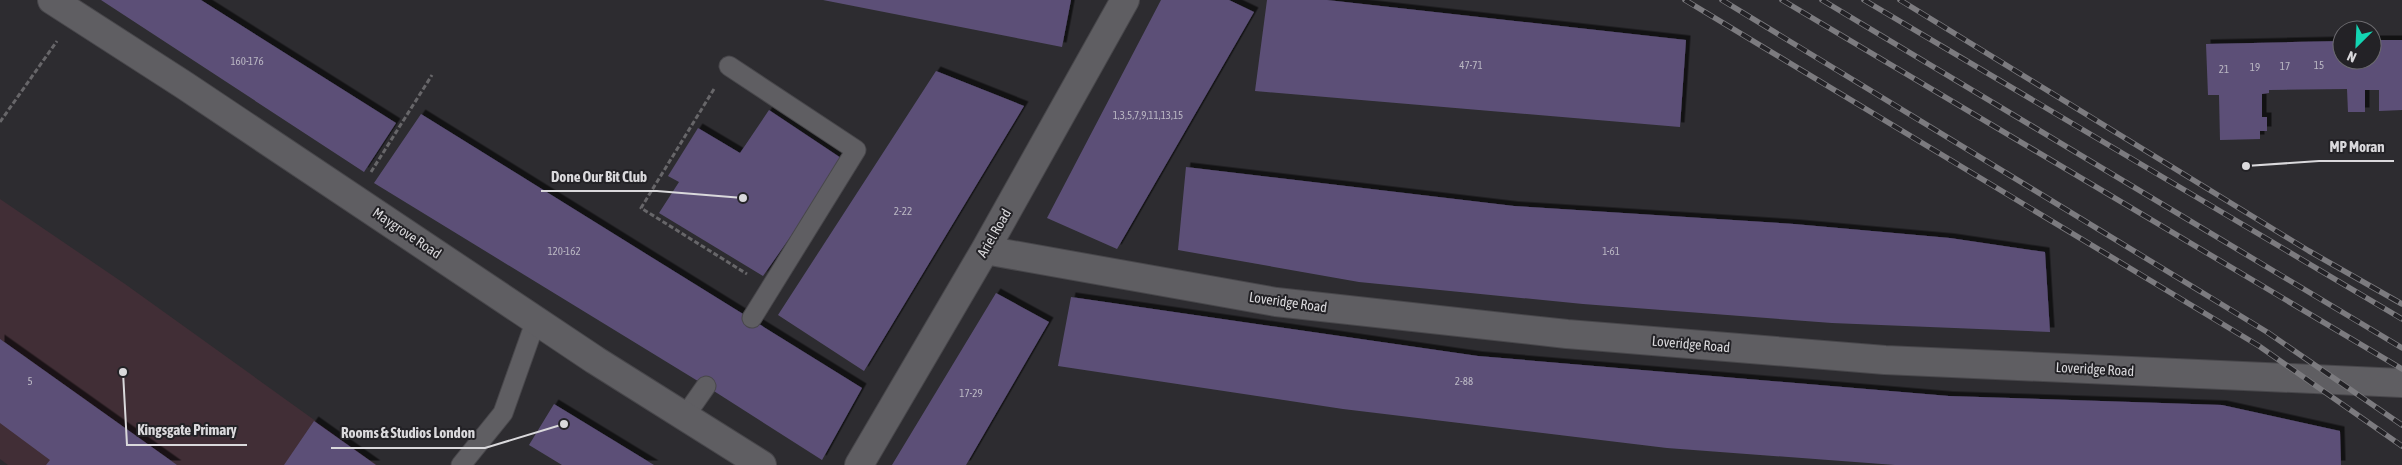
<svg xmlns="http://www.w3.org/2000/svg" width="2402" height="465" font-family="'Asap Condensed',sans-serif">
<defs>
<filter id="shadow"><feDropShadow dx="4.5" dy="-4.5" stdDeviation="0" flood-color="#0009"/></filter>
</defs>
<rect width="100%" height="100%" fill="#2d2c30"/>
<path fill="#412e36" d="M0,199L125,284L377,465H8L0,459Z"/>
<path fill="#5c5077" filter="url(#shadow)" d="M101,0H201L396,123L364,172Z
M823,0H1071L1062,47Z
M1161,0H1229L1254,12L1117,249L1047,218Z
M1267,0H1327L1686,40L1680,127L1255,91Z
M2372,40H2402V110L2379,111V90H2365V112H2348L2347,89L2269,90V93L2262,94V117H2267V131H2260V139L2220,140L2219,95H2208L2206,44L2342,41V60H2372Z
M936,71L1024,106L864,371L778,315Z
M769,110L844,160L763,276L659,213L679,182L668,176L698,128L740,153Z
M421,114L862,388L822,460L706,386L374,183Z
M1186,167L1514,206L1794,224L1950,238L2045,252L2050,332L1832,323L1583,304L1359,282L1178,250Z
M996,293L1049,322L966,465H892Z
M1071,297L1478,356L1949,396L2222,405L2340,431L2341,465H1895L1667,448L1343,409L1058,366Z
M0,339L177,465H46L50,460L0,423Z
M554,404L654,465H562L529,445Z
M314,421L376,465H284Z"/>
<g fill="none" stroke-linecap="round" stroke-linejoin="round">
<defs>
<path id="lane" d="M729,66L856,150L752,318
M685,416L706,386
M461,465L503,413L536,320"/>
<path id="street" d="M985,250L1276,302L1567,334L1885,360L2402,383
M859,465L985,250L1125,0"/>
<path id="secondary" d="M52,0L184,85L595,360L762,465"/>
</defs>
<use href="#lane" stroke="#48474b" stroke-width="21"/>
<use href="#street" stroke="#48474b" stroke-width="30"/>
<use href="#secondary" stroke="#48474b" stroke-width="30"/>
<path stroke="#676669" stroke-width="3" stroke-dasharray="5 2.5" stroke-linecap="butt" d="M714,89L641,208L747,274
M0,122L57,41
M371,172L432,75"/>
<use href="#lane" stroke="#5f5e62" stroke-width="19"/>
<use href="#street" stroke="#5f5e62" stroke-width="28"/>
<use href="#secondary" stroke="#5f5e62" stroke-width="28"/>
<defs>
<path id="rail" d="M1685,0L2259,346L2402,446
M1722,0L2267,332L2402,425
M1782,0L2402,369
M1822,0L2402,348
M1864,0L2402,319
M1900,0L2309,251L2402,304"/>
</defs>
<use href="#rail" stroke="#7c7b7f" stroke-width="5.5"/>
<use href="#rail" stroke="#232226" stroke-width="4" stroke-dasharray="11" stroke-linecap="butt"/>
</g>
<g text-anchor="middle" stroke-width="4" stroke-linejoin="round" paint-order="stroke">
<g font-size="11" fill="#bab7c3">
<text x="247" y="65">160-176</text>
<text x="1471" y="69">47-71</text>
<text x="2319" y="69">15</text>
<text x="2285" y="70">17</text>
<text x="2255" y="71">19</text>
<text x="2224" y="73">21</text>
<text x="1148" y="119">1,3,5,7,9,11,13,15</text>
<text x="903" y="215">2-22</text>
<text x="564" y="255">120-162</text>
<text x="1611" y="255">1-61</text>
<text x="30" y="385">5</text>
<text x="1464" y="385">2-88</text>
<text x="971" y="397">17-29</text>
</g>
<g font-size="14" fill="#dad9dc" stroke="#232226">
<text transform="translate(407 233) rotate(34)" y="5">Maygrove Road</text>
<text transform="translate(994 233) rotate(-60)" y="5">Ariel Road</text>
<text transform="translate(1288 302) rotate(8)" y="5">Loveridge Road</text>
<text transform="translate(1691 344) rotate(5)" y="5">Loveridge Road</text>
<text transform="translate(2095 369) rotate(3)" y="5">Loveridge Road</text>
</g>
</g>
<path fill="none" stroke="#dad9dc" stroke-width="2" d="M2246 166L2319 161H2394M743 198L657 191H541M123 372L127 445H247M564 424L485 448H331"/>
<g fill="#dad9dc" stroke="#232226" stroke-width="2">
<circle cx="2246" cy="166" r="5"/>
<circle cx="743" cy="198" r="5"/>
<circle cx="123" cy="372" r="5"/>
<circle cx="564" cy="424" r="5"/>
</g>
<g font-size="15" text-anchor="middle" font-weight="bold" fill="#dad9dc" stroke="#232226" stroke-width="4" stroke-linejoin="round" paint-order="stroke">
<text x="2357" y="152">MP Moran</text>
<text x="599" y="182">Done Our Bit Club</text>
<text x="187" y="435">Kingsgate Primary</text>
<text x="408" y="438">Rooms &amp; Studios London</text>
</g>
<g transform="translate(2357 45) rotate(204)"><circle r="24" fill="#232226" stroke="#6c6b6f"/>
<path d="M0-4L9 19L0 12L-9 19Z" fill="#13d5b3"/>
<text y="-8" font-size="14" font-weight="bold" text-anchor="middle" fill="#dad9dc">N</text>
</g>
</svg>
